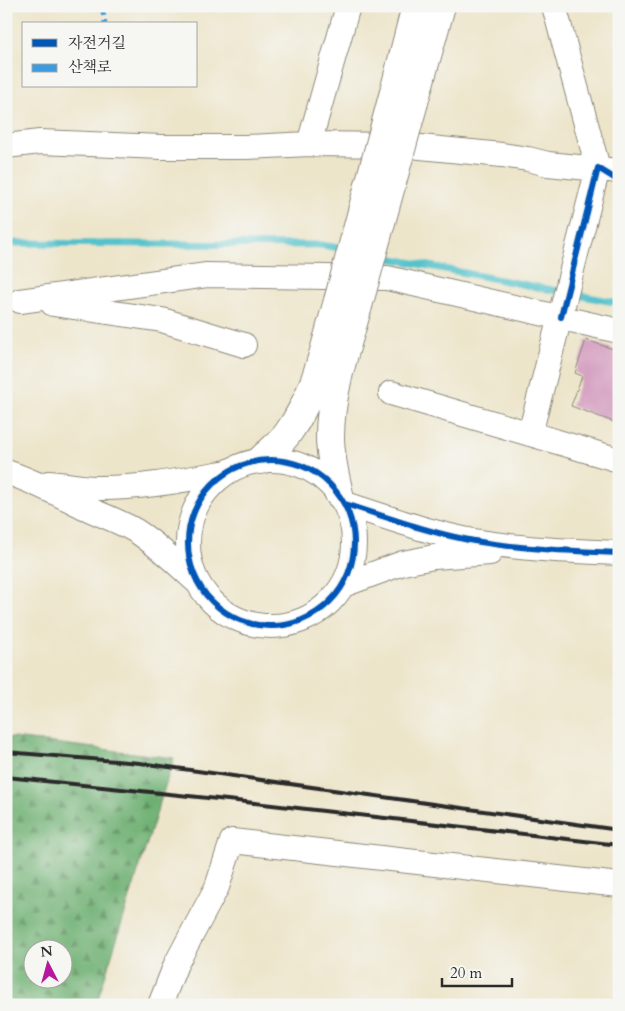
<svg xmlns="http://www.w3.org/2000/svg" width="625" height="1011" font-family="Cardo,'Noto Serif KR',serif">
<defs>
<pattern id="forest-firs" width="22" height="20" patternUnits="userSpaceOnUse" patternTransform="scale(1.25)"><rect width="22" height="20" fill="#6eb072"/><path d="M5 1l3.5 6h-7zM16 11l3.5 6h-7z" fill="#5b8f5e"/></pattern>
</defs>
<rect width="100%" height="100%" fill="#f6f6f2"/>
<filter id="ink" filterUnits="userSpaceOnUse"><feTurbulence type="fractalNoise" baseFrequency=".02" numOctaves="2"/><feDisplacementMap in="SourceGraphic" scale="10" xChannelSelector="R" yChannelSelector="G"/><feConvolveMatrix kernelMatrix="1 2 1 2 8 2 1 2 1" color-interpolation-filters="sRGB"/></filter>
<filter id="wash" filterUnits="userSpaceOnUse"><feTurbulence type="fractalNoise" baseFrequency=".0096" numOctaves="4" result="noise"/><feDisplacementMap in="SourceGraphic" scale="20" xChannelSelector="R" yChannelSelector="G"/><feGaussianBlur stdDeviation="1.12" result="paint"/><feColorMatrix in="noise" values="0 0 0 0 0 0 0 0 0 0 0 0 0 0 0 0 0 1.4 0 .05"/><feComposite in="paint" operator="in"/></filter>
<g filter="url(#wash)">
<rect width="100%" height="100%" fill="#ede5ca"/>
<path fill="url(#forest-firs)" stroke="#4c6e4e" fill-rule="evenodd" d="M6,737L174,758L96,1005H6ZM32,948H62V978H32Z"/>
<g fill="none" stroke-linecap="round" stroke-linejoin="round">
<path stroke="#55c2cc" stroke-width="7" d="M6,243L321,245L345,249
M378,256L619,303"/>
</g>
<g id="blocks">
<path fill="#d6a3c3" d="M586,340L619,351V424L571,406L582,376L575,373Z"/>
</g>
</g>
<g filter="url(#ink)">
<use href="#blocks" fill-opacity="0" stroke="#8c887a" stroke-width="1"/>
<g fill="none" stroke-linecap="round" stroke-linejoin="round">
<defs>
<path id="minor" d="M309,144L348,6
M6,146L40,142L162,147H246L309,144L400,145L502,155L528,159L548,164L619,171
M20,301L207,275L387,278L619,331
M53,304L162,320L244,345
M391,393L619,460
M530,434L598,168L554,6
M188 543a83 83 0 1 1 166 0a83 83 0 1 1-166 0Z
M6,472C34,481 58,494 84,507C101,515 119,521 136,531C158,545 177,564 196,581
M48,483C63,484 78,487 94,488C139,489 183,480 227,472
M345,504C387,517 429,533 474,541C521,549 570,551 619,553
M343,585L403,563L434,557L490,553
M160,1005L176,964L217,887L232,841L619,885"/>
<path id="highway" d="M394,92L416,6
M414,102L441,6
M261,460C270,451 281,443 288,433C316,394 325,346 338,301
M339,494C335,476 330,456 330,437C330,392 346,349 358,306"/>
</defs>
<use href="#minor" stroke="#8c887a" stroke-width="26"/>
<use href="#highway" stroke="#8c887a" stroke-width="30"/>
<use href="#minor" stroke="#fff" stroke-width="24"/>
<use href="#highway" stroke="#fff" stroke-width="28"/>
<path stroke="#2b2b2b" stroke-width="4" d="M6,752L140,763L619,830
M6,777L237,801L619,845"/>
<defs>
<path id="highway-bridge" d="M338,301L394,92
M358,306L414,102"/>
</defs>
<use href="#highway-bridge" stroke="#8c887a" stroke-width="30" stroke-linecap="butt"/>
<use href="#highway-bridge" stroke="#fff" stroke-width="28"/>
<path stroke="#3d9ce1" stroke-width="5" stroke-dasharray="10 5" stroke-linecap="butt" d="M102,6L105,24"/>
<defs>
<path id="cycleway" d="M561,317L598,168L619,181
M188 543a83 83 0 1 1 166 0a83 83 0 1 1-166 0Z
M345,504C387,517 429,533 474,541C521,549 570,551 619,553"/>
</defs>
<use href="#cycleway" stroke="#f6f6f2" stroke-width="9"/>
<use href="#cycleway" stroke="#0057b8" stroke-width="6"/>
</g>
</g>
<rect width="625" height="1011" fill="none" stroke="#f6f6f2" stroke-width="25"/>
<rect x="22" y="22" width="175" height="65" fill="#f6f6f2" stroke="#a5a5a2"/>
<rect x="32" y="39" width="25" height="8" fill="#0057b8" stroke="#a5a5a2"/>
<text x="68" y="48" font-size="15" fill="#2b2b2b">자전거길</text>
<rect x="32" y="64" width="25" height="8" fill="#3d9ce1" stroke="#a5a5a2"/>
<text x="68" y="72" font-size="15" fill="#2b2b2b">산책로</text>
<g transform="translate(48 964) rotate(354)"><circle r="24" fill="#f6f6f2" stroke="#a5a5a2"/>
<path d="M0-4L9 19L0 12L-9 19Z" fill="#b5179e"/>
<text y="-8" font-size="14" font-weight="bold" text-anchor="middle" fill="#2b2b2b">N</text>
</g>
<path d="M442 978v8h70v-8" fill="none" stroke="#2b2b2b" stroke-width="2.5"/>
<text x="450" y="978" font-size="15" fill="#2b2b2b" stroke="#f6f6f2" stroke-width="4" paint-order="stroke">20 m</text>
</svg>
